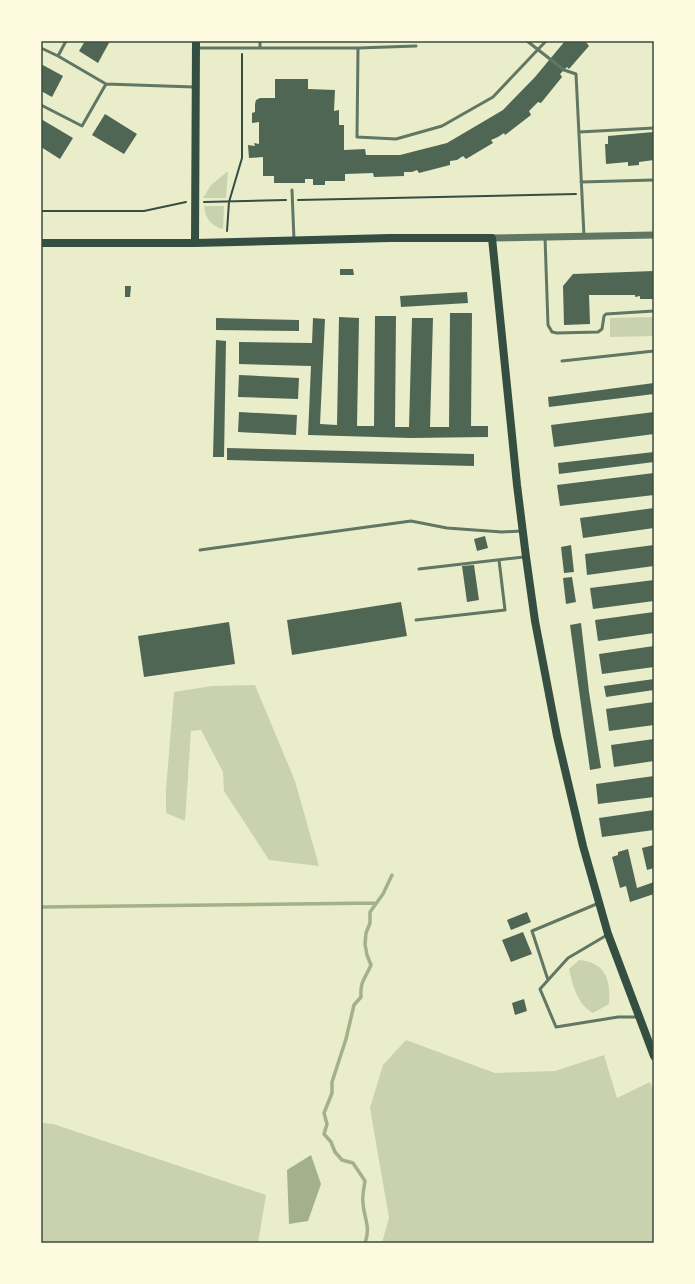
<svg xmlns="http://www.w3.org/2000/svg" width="695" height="1284" font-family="Mulish,sans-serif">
<rect width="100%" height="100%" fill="#e9edc9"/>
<path fill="#cad2ad" d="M228,171L226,198H203L211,185Z
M204,206H224L223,229C211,226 205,218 204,206Z
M654,317V336L610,337V318Z
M255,685L295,781L319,866L269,860L224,791L223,772L201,730L191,731L185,821L166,813V790L174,692L212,686Z
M579,960C606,962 611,981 609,1004L593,1013C577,1004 573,986 569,969Z
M406,1040L495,1073L555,1071L604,1055L617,1098L650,1082L654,1093V1243H382L389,1218L370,1108L383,1065Z
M41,1123L53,1124L266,1195L258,1243H41Z"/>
<path fill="#a3b18a" d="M311,1155L321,1184L308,1221L289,1224L287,1170Z"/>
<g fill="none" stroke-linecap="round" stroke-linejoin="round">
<path stroke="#a3b18a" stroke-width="3.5" d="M41,907L376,903
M365,1243C371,1227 364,1218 363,1203C362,1196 364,1188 365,1181L353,1163L342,1160L335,1152L331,1142L324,1134L327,1124L324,1113L332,1093V1082L346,1039L354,1005L361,997C360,981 365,979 371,965L367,955L365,944L366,933L370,923V912L383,894L392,875"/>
</g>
<path fill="#4f6655" d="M85,41H110L98,63L79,51Z
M565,41H587L586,42L589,46L569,69L567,67L560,74L562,77L541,103L538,102L529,111L531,115L505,135L504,133L498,137L491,140L493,143L466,159L463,156L457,160L450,161V165L419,173L417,170L412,172H404V176L374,177L373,173L345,174V181H325V185H313V179H305V183H274V176H263V157L249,158L248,145L255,146L254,143L259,144V122L252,123V113L255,112V104L256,100L260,98H275V79H308V89L335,90L334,111L339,110V125H344V150L365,149L366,155H400L447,143L503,110L535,77Z
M41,64L63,76L52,97L41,91Z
M105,114L137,134L124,154L92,135Z
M41,119L73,138L60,159L41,147Z
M654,132V160L639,162V165L628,166V162L606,164L605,144H608V136Z
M340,269H353L354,275H340Z
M654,271V299H640V296L635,297V295H589L590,324L564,325L563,286L573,274Z
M125,286H131L130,297H125Z
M467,292L468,303L401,307L400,296Z
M450,313H472L471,426H488V437L410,438L308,435L311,366L239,364V342L312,343L313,318L325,319L320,424L337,425L339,317L359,318L357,426H374L375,316H396L395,427H409L412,318H433L430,427H449Z
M216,318L299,320V331L216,330Z
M216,340L226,341L224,457H213Z
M239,375L299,378L298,399L238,397Z
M654,383V394L549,407L548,397Z
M239,412L297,415L296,435L238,432Z
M654,412V434L554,447L551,425Z
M227,448L474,454V466L227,460Z
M654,452V462L559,474L558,463Z
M654,473V495L560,506L557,485Z
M654,508V528L583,538L580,518Z
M485,536L488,548L477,551L474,539Z
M571,545L574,572L564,573L561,547Z
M654,545V566L587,575L585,554Z
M474,565L479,600L467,602L462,566Z
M572,577L576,602L566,604L563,578Z
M654,580V601L593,609L590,588Z
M401,602L407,636L292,655L287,620Z
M654,612V633L598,641L595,620Z
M229,622L235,664L144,677L138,636Z
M581,623L589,692L601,768L590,770L570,625Z
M654,646V667L602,674L599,654Z
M654,679V690L606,697L604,686Z
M654,702V725L609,731L606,709Z
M654,739V761L614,767L611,745Z
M654,776V797L598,804L596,784Z
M654,810V830L602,837L599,818Z
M654,845V868L647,870L642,848Z
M628,849L637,888L654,882V894L630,902L626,886L620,888L612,857L618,855V852Z
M527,912L531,922L511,930L507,920Z
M523,932L532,954L511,962L502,940Z
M524,999L527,1011L515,1015L512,1003Z"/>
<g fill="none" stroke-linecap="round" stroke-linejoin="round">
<path stroke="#344e41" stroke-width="2" d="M298,200L576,194
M204,202L286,200
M41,211H144L186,202
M227,231L229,202L242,158V54"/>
<path stroke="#617663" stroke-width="3" d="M527,41L564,70L576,74L584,236
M41,48L58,56L66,41
M196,48H358L416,46
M260,48V41
M358,48L357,137L396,139L442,126L493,97L546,41
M58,56L106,84
M41,105L82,126L106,84L194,87
M579,132L654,128
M581,182L654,180
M292,190L294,240
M545,237L548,325L552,332L557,333L598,332L602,329L604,316L606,314L654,311
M562,361L654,351
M200,550L411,521L447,528L502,532L521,531
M419,569L524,557
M416,620L505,610L499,560
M607,935L568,958L540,989L556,1027L618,1017H639
M548,980L532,931L599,903"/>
<path stroke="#617663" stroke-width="7" d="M492,238L654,235"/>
<path stroke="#344e41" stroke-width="8" d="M41,243H195L390,238H492L517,485L526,557L535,621L557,736L583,846L608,934L654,1056
M195,243L196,41"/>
</g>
<rect width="695" height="1284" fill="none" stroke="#fefae0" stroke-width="84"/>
<rect x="42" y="42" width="611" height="1200" fill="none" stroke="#344e41" stroke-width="1.5"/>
</svg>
